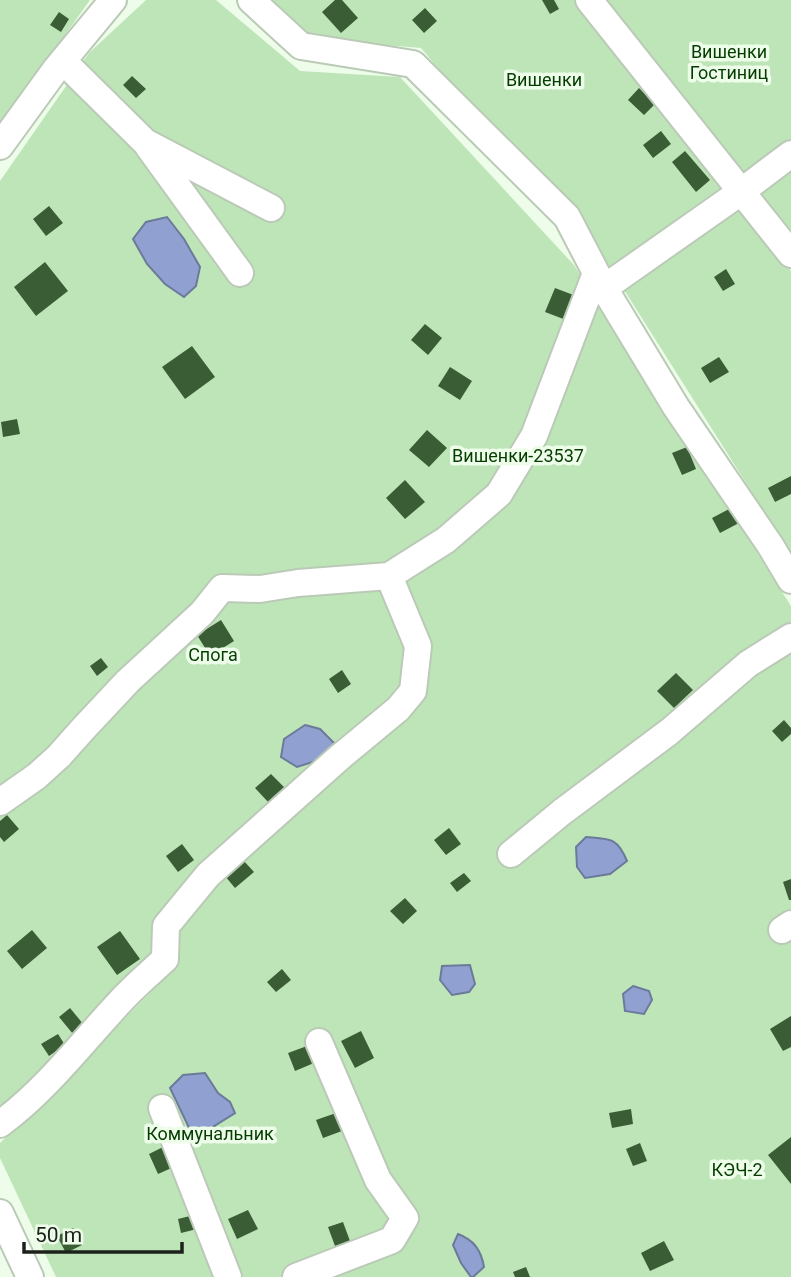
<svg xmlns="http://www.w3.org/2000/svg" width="791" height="1277" font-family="Roboto,sans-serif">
<rect width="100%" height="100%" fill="#edfdea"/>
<path fill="#bee5b8" d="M0,0H90L0,126Z
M146,0H216L300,71L400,77L574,265L791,606V1277H56L0,1158V1143L176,967L180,921L211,891L194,869L160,919L161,950L0,1111V181L89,53Z
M268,0H576L791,271V559L753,494L626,293L421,48L311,39Z
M599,0H791V145L744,184Z
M791,168V236L758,194Z"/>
<path fill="#8fa0d1" stroke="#6c7a9a" stroke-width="2" d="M167,217L184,239L200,267L196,286L184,297L165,284L147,264L133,239L146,222Z
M305,725L320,729L335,744L319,760L297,767L281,757L284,739Z
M586,837C610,839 617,837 627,861L610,874L585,878L577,867L576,847Z
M470,965L475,984L469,992L452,995L440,980L442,966Z
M633,986L649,991L652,1000L644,1014L625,1011L623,994Z
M205,1073L218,1093L230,1102L235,1113L211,1128L192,1134L170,1088L183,1075Z
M458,1234C474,1240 481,1250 484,1267L473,1277H471L461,1263L453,1245Z"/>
<path fill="#3b5d36" d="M335,0H342L358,18L341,33L322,12Z
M542,0H554L559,9L550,14Z
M425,8L437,21L424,33L412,20Z
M59,12L69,19L61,32L50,25Z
M132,76L146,89L136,98L123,85Z
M639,88L655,104L644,115L628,100Z
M661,131L671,144L653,158L643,145Z
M685,151L710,180L696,192L672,162Z
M49,206L63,223L46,236L33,219Z
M45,262L68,291L36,316L14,287Z
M726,269L735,284L723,291L714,277Z
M555,288L576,296L566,320L545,312Z
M425,324L442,338L428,355L411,340Z
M192,346L215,377L185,399L162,367Z
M719,357L729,372L710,383L701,368Z
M450,367L472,381L460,400L438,386Z
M17,419L20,434L3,437L1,422Z
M427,430L447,448L429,467L409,450Z
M687,447L696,469L682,475L672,453Z
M791,476V494L775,502L768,488Z
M405,480L425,502L405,519L386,498Z
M731,508L739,523L720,533L712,518Z
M221,620L234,641L210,656L197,635Z
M101,658L108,667L97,676L90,666Z
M342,670L351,684L338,693L329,679Z
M676,673L693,690L674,708L657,691Z
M784,720L791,728V734L782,742L772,731Z
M271,774L285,788L269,803L255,788Z
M7,815L19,829L4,842L0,837V821Z
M449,828L461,844L446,855L434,840Z
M182,844L194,860L178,872L166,856Z
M243,860L254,872L235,888L225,876Z
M464,873L471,881L457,892L450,883Z
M791,879V900H789L783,882Z
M405,898L417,911L403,924L390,911Z
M32,930L47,948L22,969L7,951Z
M120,931L140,959L117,975L97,947Z
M282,969L291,980L276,992L267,982Z
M70,1008L84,1025L73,1034L59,1017Z
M791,1016V1047L783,1051L770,1029Z
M361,1031L374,1058L355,1068L341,1041Z
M58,1034L65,1045L49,1056L41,1044Z
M307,1046L314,1063L295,1071L288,1053Z
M631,1109L633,1124L612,1128L609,1113Z
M336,1113L342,1131L323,1138L316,1120Z
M791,1137V1184L768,1155Z
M640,1143L647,1161L633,1166L626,1149Z
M167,1145L176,1166L158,1174L149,1154Z
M248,1210L258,1229L237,1239L228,1219Z
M194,1215L197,1229L181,1233L178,1219Z
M343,1222L350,1241L335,1246L328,1227Z
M73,1228L82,1245L66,1253L57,1236Z
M664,1241L674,1260L650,1271L641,1253Z
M526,1267L530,1277H515L513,1272Z"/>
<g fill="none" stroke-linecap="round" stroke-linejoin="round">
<defs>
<path id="minor" d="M251,0L301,46L413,64L567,217L604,288L676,407L770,545L791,580
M589,0L791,254
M63,61L145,142L271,208
M0,146L56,69L113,0
M148,146L240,273
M604,288L742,191L791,154
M389,576L446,540L499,494L534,436L596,273
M0,802L37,776L59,756L83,729L128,681L202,613L222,588L260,589L298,583L389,576L418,646L413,691L398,709L340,757L208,875L166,926L165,959C149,974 132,988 118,1004C80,1045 45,1091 0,1124
M511,854L562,812L669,732L748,664L791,637
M782,930L791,924
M162,1108L228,1277
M0,1213L30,1277
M296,1277L392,1240L405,1218L378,1180L319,1042"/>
</defs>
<use href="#minor" stroke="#bacab7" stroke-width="30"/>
<use href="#minor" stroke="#fff" stroke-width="26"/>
</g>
<g text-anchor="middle" stroke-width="7" stroke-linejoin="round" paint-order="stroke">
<g font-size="18" fill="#053c00" stroke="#edfdea">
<text x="729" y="58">Вишенки<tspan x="729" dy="21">Гостиниц</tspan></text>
<text x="544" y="86">Вишенки</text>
<text x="518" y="462">Вишенки-23537</text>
<text x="213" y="661">Спога</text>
<text x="210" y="1140">Коммунальник</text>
<text x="737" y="1176">КЭЧ-2</text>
</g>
</g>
<path d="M24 1242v10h158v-10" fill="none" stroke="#1c221b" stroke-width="3.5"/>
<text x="35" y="1242" font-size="21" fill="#1c221b" stroke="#edfdea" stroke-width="5" paint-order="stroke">50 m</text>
</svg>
